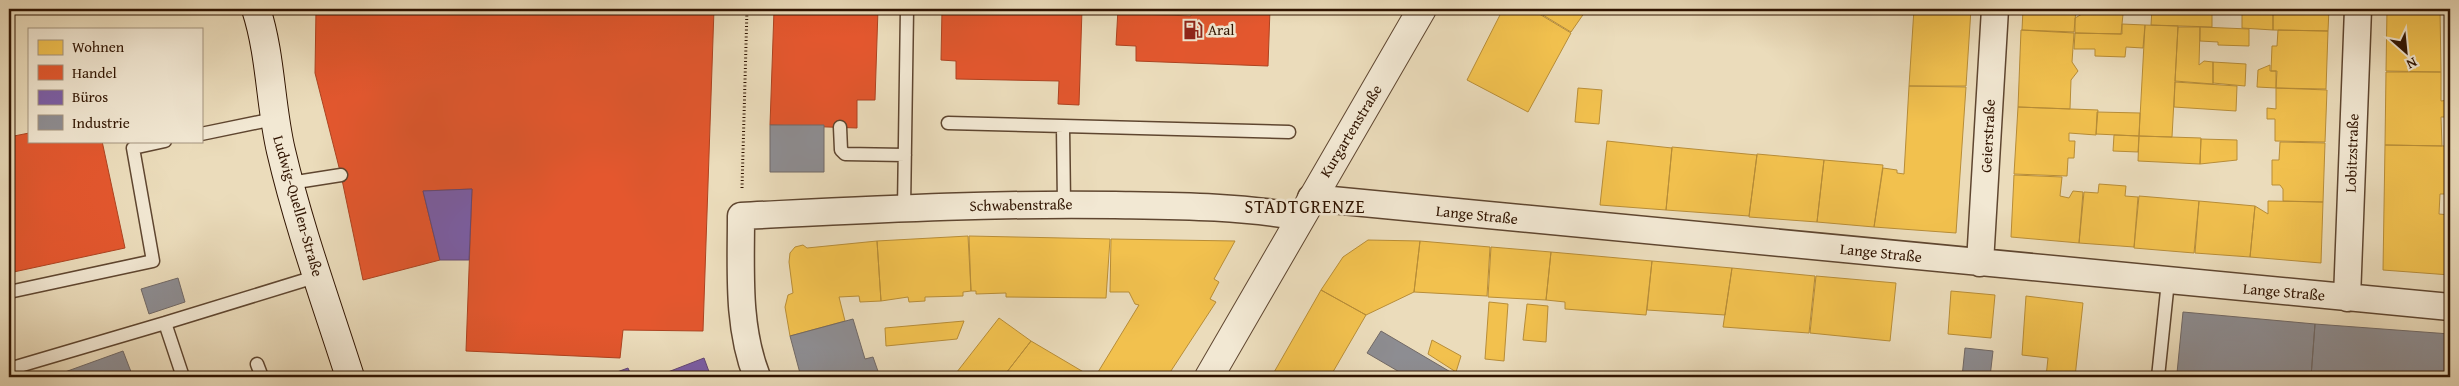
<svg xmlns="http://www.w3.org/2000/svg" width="2459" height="386" font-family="'Gentium Book Plus',serif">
<rect width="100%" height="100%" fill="#ebdcbb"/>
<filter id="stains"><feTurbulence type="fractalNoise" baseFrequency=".004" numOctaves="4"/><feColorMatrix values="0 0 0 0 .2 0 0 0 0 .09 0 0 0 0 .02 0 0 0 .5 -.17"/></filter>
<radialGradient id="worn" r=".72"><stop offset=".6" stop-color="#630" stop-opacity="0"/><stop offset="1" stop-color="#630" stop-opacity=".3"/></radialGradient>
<path fill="#f2c14e" stroke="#b88d37" d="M1503,9H1531L1571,33L1528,112L1467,80Z
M1533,9H1587L1571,32Z
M1708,9H1729V14H1707Z
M1914,9H1971L1966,86H1909Z
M2023,9H2076L2074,32L2022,30Z
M2152,9H2212V27L2151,25Z
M2273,9H2329L2328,31L2273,30Z
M2387,9H2440L2441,72L2386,71Z
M2242,11L2273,12V30L2242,28Z
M2084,13L2123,14L2121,34L2075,33V18Z
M2122,24L2145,25L2143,48L2126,47L2125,57L2095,56V49H2074L2075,33L2122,34Z
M2145,25L2178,26L2172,137L2139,136Z
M2178,27H2200L2199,65L2204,61L2213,62V84L2175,81Z
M2200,27L2249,29V46L2218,45V42L2200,41Z
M2021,30L2074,33L2072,62L2078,71L2071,80L2070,109L2018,107Z
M2278,30L2328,31L2326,89L2276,88L2277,71H2271L2272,46H2277Z
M2213,62L2246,64L2245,86L2213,83Z
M2270,65V71H2276V88L2257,87L2258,70Z
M2386,72H2441V101L2449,100L2450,117H2441L2442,146L2385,145Z
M2175,82L2237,86L2236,111L2174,107Z
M1909,86L1966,87L1956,233L1874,227L1883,168L1897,170V173L1904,174Z
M1578,88L1602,90L1599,124L1575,122Z
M2276,88L2327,90L2325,142L2275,141V119H2267V108L2276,109Z
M2018,107L2098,110L2096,135L2069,133V141H2075L2074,158H2068L2067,176L2014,174Z
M2097,112L2140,113L2139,136L2096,134Z
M2114,135L2139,136L2138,152L2113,151Z
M2139,136L2201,138L2200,164L2138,161Z
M2201,139L2237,140V160L2200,164Z
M1607,141L1672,148L1666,210L1600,205Z
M2280,142L2325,143L2323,202L2283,201V189L2280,185H2272V160H2279Z
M2385,145L2446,146L2445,180L2450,181V194H2440L2439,214L2450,215V275L2383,270Z
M1672,147L1757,155L1749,216L1666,210Z
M1757,154L1824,160L1817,222L1749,217Z
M1824,160L1883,165L1874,227L1817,222Z
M2014,175L2062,177L2060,196L2069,198L2073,191L2083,192L2079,243L2011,237Z
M2099,184L2126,186L2125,196L2138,197L2134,247L2079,243L2084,192L2098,193Z
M2139,196L2199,201L2194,253L2134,248Z
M2199,201L2255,206L2250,257L2195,253Z
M2268,201L2323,202L2321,263L2250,257L2255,206L2268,214Z
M968,236L971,291L963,292V296L925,297V301L909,302L908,297L881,301L877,241Z
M969,236L1110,239L1106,298L1006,297V293L976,294V291H971Z
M1111,239L1235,241L1214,279L1219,282L1210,299L1216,302L1167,377H1095L1139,305L1135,304L1129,292H1110Z
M1368,240L1420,241L1414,292L1366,315L1321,290L1343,257Z
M877,241L881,301L860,302L859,296L839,297L845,321L790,336L785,307L788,295L793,293L789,262L790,253L795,247L803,245L807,248Z
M1420,241L1490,247L1487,296L1414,292Z
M1491,247L1551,252L1546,300L1488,297Z
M1551,252L1652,261L1646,315L1565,309V302L1546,300Z
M1652,261L1732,268L1725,315L1647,310Z
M1732,268L1815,276L1809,333L1723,327Z
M1816,276L1896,283L1890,341L1810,333Z
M1321,290L1366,315L1330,377H1279L1273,374Z
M1951,291L1995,295L1991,338L1948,334Z
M2026,296L2083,303L2075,377H2046L2048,358L2022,355Z
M1489,302L1508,304L1504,361L1485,359Z
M1527,304L1548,306L1546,342L1523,340Z
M999,318L1031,341L1003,377H953Z
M964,321L957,339L886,346L885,328Z
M1432,340L1461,356L1456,372L1428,354Z
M1031,341L1092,377H1003Z"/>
<path fill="#e4572e" stroke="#ae4320" d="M316,9H714L703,331L623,330L620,358L466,351L472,189L423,191L440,260L363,280L341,175L315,73Z
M738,9H878L875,100H857V128L770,125L774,10Z
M942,9H1082L1079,105L1058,104L1059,81L956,79V61L941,60Z
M1118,9H1140V14L1191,16V9H1270L1268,66L1136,61V46L1116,45Z
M29,133V141H102L125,248L9,273V137Z"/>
<path fill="#7b5ea7" stroke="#644875" d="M472,189L469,260H440L423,191Z
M704,358L711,377H655Z
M628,368L632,377H603Z"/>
<path fill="#8d8d92" stroke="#716966" d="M770,125H824V172H770Z
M178,278L185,302L149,314L141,289Z
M2183,312L2315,324L2311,377H2230L2177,373Z
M853,319L865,359L873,357L880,377H801L790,336Z
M2315,324L2450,334V377H2311Z
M1381,331L1459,377H1408L1367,353Z
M1965,348L1993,351L1990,377H1962Z
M123,351L133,377H51Z
M2076,373L2101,375V377H2075Z
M1629,375L1678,377H1621Z"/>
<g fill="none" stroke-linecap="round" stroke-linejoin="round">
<defs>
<path id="service" d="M948,123L1289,132
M840,127L841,150L845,154L905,155
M1063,127L1064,204
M201,134L274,119
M290,183L341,175
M904,208L907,9
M9,292L153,261L133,148L165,141
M257,364L262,377
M9,369L165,323
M183,377L165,323L318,276
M2158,377L2168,281"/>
<path id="minor" d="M1311,198L2450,307
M1980,263L1995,9
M2347,298L2358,9
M757,377C737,326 741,271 741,216C866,210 990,203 1115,205C1178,206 1238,206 1300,217"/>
<path id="tertiary" d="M1209,377L1422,9"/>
<path id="secondary" d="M256,9C271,55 270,104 281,151C299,228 326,302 350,377"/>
</defs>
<use href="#service" stroke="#5f4630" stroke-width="15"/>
<use href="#minor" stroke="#5f4630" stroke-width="29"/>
<use href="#tertiary" stroke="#5f4630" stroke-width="30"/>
<use href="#secondary" stroke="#301401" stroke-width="30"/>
<path stroke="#301401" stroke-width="3" stroke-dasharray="1 2.5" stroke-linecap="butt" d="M742,188L747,9"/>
<use href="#service" stroke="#f2e8d3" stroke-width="12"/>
<use href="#minor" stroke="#f2e8d3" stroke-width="26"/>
<use href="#tertiary" stroke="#f2e8d3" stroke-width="28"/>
<use href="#secondary" stroke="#f2e8d3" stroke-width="28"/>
</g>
<defs>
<symbol id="fuel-bare" viewBox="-9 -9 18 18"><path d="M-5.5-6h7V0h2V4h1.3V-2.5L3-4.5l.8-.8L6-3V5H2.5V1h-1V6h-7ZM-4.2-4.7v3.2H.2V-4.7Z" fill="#8f2418" stroke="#f2e8d3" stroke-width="2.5" paint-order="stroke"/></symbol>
</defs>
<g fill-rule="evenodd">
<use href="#fuel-bare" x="1179" y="16" width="28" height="28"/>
</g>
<g text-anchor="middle" stroke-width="5" stroke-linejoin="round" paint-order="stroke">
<g font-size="15" fill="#301401" stroke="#f2e8d3" text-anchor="start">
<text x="1208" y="35">Aral</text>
</g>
<g font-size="15" fill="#301401" stroke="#f2e8d3">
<text transform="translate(1351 131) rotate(-59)" y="5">Kurgartenstraße</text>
<text transform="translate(1988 136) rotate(-87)" y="5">Geierstraße</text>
<text transform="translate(2352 153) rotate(-88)" y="5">Lobitzstraße</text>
<text transform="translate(1021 205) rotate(-1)" y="5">Schwabenstraße</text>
<text transform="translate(298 206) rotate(74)" y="5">Ludwig-Quellen-Straße</text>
<text transform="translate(1477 215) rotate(6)" y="5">Lange Straße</text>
<text transform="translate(1881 253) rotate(6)" y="5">Lange Straße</text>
<text transform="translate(2284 292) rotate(5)" y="5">Lange Straße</text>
</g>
<g font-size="18" letter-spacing="1" fill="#301401" stroke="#f2e8d3">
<text x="1305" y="213">STADTGRENZE</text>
</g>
</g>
<rect width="2459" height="386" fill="none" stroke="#ebdcbb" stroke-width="30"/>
<rect x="10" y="10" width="2439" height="366" fill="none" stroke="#301401" stroke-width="2.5"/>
<rect x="15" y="15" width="2429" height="356" fill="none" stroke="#301401"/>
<rect x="28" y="28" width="175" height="115" fill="#f2e8d3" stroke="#a4937f"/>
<rect x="38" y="40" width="25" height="15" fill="#f2c14e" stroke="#a4937f"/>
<text x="72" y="52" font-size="15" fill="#301401">Wohnen</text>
<rect x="38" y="65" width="25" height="15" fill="#e4572e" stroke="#a4937f"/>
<text x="72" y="78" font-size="15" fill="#301401">Handel</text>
<rect x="38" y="90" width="25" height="15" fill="#7b5ea7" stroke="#a4937f"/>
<text x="72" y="102" font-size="15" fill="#301401">Büros</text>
<rect x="38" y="115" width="25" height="15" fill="#8d8d92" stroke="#a4937f"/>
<text x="72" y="128" font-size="15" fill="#301401">Industrie</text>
<g transform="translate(2406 52) rotate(153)" stroke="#f2e8d3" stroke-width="4" paint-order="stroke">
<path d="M0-4L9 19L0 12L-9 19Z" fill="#301401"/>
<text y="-8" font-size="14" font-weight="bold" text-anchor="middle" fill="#301401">N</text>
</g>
<rect width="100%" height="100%" filter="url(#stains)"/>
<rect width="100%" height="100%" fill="url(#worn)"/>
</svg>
